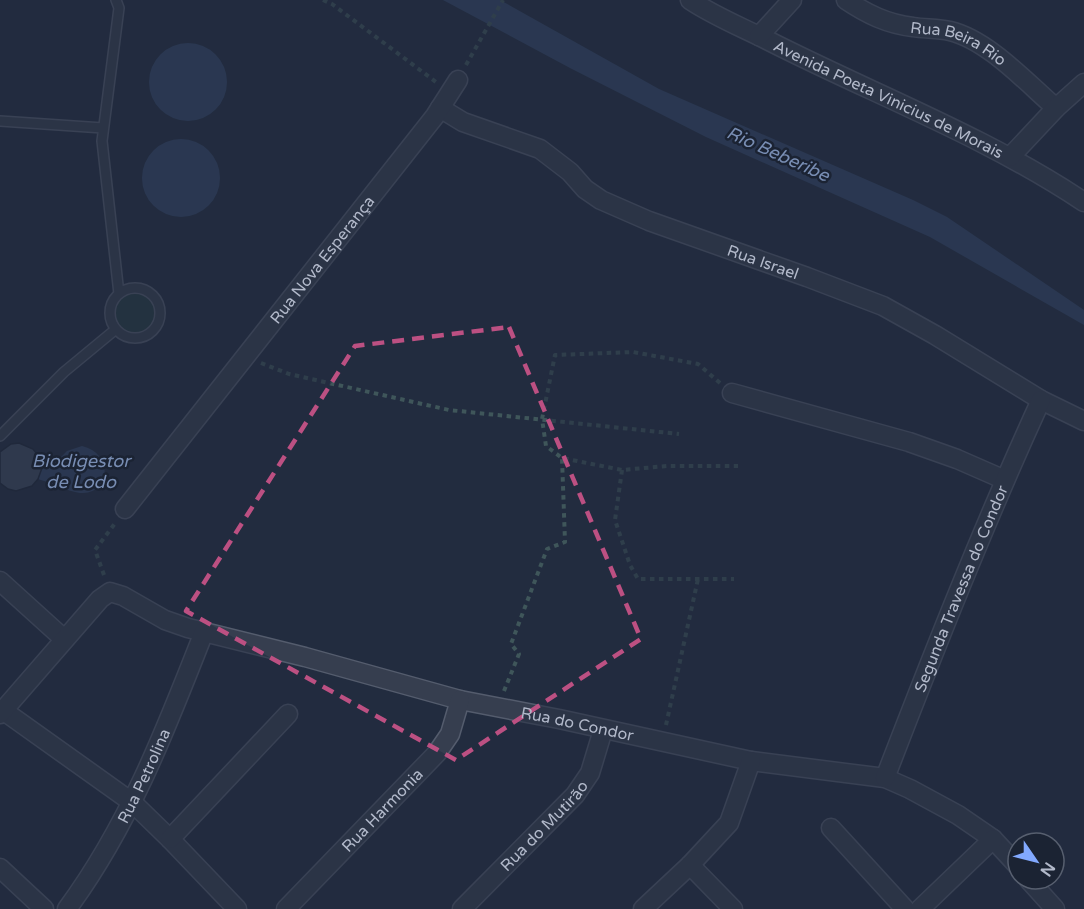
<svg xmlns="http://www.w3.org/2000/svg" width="1084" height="909" font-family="'Varela Round',sans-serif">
<rect width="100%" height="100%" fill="#222c3f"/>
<path fill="#243a40" d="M114 314a22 22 0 1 1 44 0a22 22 0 1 1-44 0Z"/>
<path fill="#344667" d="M443,0H500L659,89L913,200L947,217L1084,310V325L930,237L706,137L570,68Z
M149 82a39 39 0 1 1 78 0a39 39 0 1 1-78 0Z
M142 178a39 39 0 1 1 78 0a39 39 0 1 1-78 0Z
M82,446C113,453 111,492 83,493C74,494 49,482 38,479L42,467L37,454L61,457L67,451Z"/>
<path fill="#3e4a5e" stroke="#1d2536" stroke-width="1.5" d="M19,443L33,449L37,454L42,468L38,479L32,486L16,491L8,489L0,483V452L11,444Z"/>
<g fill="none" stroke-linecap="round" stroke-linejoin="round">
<defs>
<path id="lane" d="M116,0L119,8L102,141L119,294
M0,121L103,128
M110 313a25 25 0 1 1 50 0a25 25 0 1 1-50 0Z
M0,436L64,372L116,329"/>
<g id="street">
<path id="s1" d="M690,0C714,16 741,27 767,40C873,94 985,136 1084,202"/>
<path id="s2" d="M846,0C867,14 887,24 913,27C925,29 938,28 950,31C988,40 1027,83 1056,108"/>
<path d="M759,36L792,0"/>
<path id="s3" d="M440,108L463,122L540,149L570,172L585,189L601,200L649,221L807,277L883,306L935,335L1041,400L1084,421"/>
<path d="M1010,157L1056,108L1084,83"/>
<path d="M732,393L909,442L957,459L1005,480"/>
<path id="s4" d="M125,509L435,116L458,80"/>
<path d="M0,581L64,639"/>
<path d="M4,711L133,803L170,839L237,909"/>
<path id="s5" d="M0,714L100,599L110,592L123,596L165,620L188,628L305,657L460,700L559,719L751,761L885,778L910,789L958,815L993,839L1018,866"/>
<path id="s6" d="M885,778C934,651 984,524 1041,400"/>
<path d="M831,828L905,909"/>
<path d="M170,839L288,714"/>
<path d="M690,865L733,909"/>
<path d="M0,868L44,909"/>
<path d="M1028,879L1055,909"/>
<path id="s7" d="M67,909C129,825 166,729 204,632"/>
<path id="s8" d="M286,909L437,753L450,734L460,700"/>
<path id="s9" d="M462,909L575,795L590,773L603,730"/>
<path d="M643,909L690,865L729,823L751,761"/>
<path d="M920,909L993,839"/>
</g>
</defs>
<use href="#lane" stroke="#545c6d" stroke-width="12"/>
<use href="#street" stroke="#545c6d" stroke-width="21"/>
<path stroke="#3f565a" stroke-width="4" stroke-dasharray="4.5 4.5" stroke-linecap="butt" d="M323,0L332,4L436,82
M466,65L503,0
M261,363L289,374L449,410L679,434
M720,383L698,364L633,352L555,355L542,419L546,446L562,458L622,470L667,466H738
M622,470L615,520L630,565L638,579H734
M104,575L95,550L116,522
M504,691L519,654L511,644L547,549L565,542L562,458
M666,725L698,579"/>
<use href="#lane" stroke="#363e4f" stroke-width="9"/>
<use href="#street" stroke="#363e4f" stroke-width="18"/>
</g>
<path d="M0 0H1084V909H0ZM509,327L641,639L456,760L186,611L355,346Z" fill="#222c3f" fill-opacity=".55" fill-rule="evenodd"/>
<path fill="none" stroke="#bc5082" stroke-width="4.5" stroke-dasharray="12 8" stroke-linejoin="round" d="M509,327L641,639L456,760L186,611L355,346Z"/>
<g text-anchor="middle" stroke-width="5" stroke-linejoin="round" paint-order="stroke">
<g font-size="16" fill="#b2b9ca" stroke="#1b2333">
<text dy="6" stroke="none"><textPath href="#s2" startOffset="122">Rua Beira Rio</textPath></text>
<text dy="6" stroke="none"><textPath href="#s1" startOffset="222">Avenida Poeta Vinicius de Morais</textPath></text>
<text dy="6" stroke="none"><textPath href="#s4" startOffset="318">Rua Nova Esperança</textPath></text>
<text dy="6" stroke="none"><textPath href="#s3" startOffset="362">Rua Israel</textPath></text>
<text dy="6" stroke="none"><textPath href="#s6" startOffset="204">Segunda Travessa do Condor</textPath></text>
<text dy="6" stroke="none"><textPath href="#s5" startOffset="652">Rua do Condor</textPath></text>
<text dy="6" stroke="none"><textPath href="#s7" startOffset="154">Rua Petrolina</textPath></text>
<text dy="6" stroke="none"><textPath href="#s8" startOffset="138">Rua Harmonia</textPath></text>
<text dy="6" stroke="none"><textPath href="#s9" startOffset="117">Rua do Mutirão</textPath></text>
</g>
<g font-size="18" font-style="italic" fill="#788db3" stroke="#1b2333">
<text transform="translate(778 154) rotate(24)" y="6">Rio Beberibe</text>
<text x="81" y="467">Biodigestor<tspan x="81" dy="21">de Lodo</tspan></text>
</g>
</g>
<g transform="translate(1036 861) rotate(125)"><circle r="28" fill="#1b2333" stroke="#575f6f" stroke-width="1.5"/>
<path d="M0-4.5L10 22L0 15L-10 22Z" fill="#82a9ff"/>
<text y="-9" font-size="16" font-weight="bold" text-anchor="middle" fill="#b2b9ca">N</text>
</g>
</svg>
